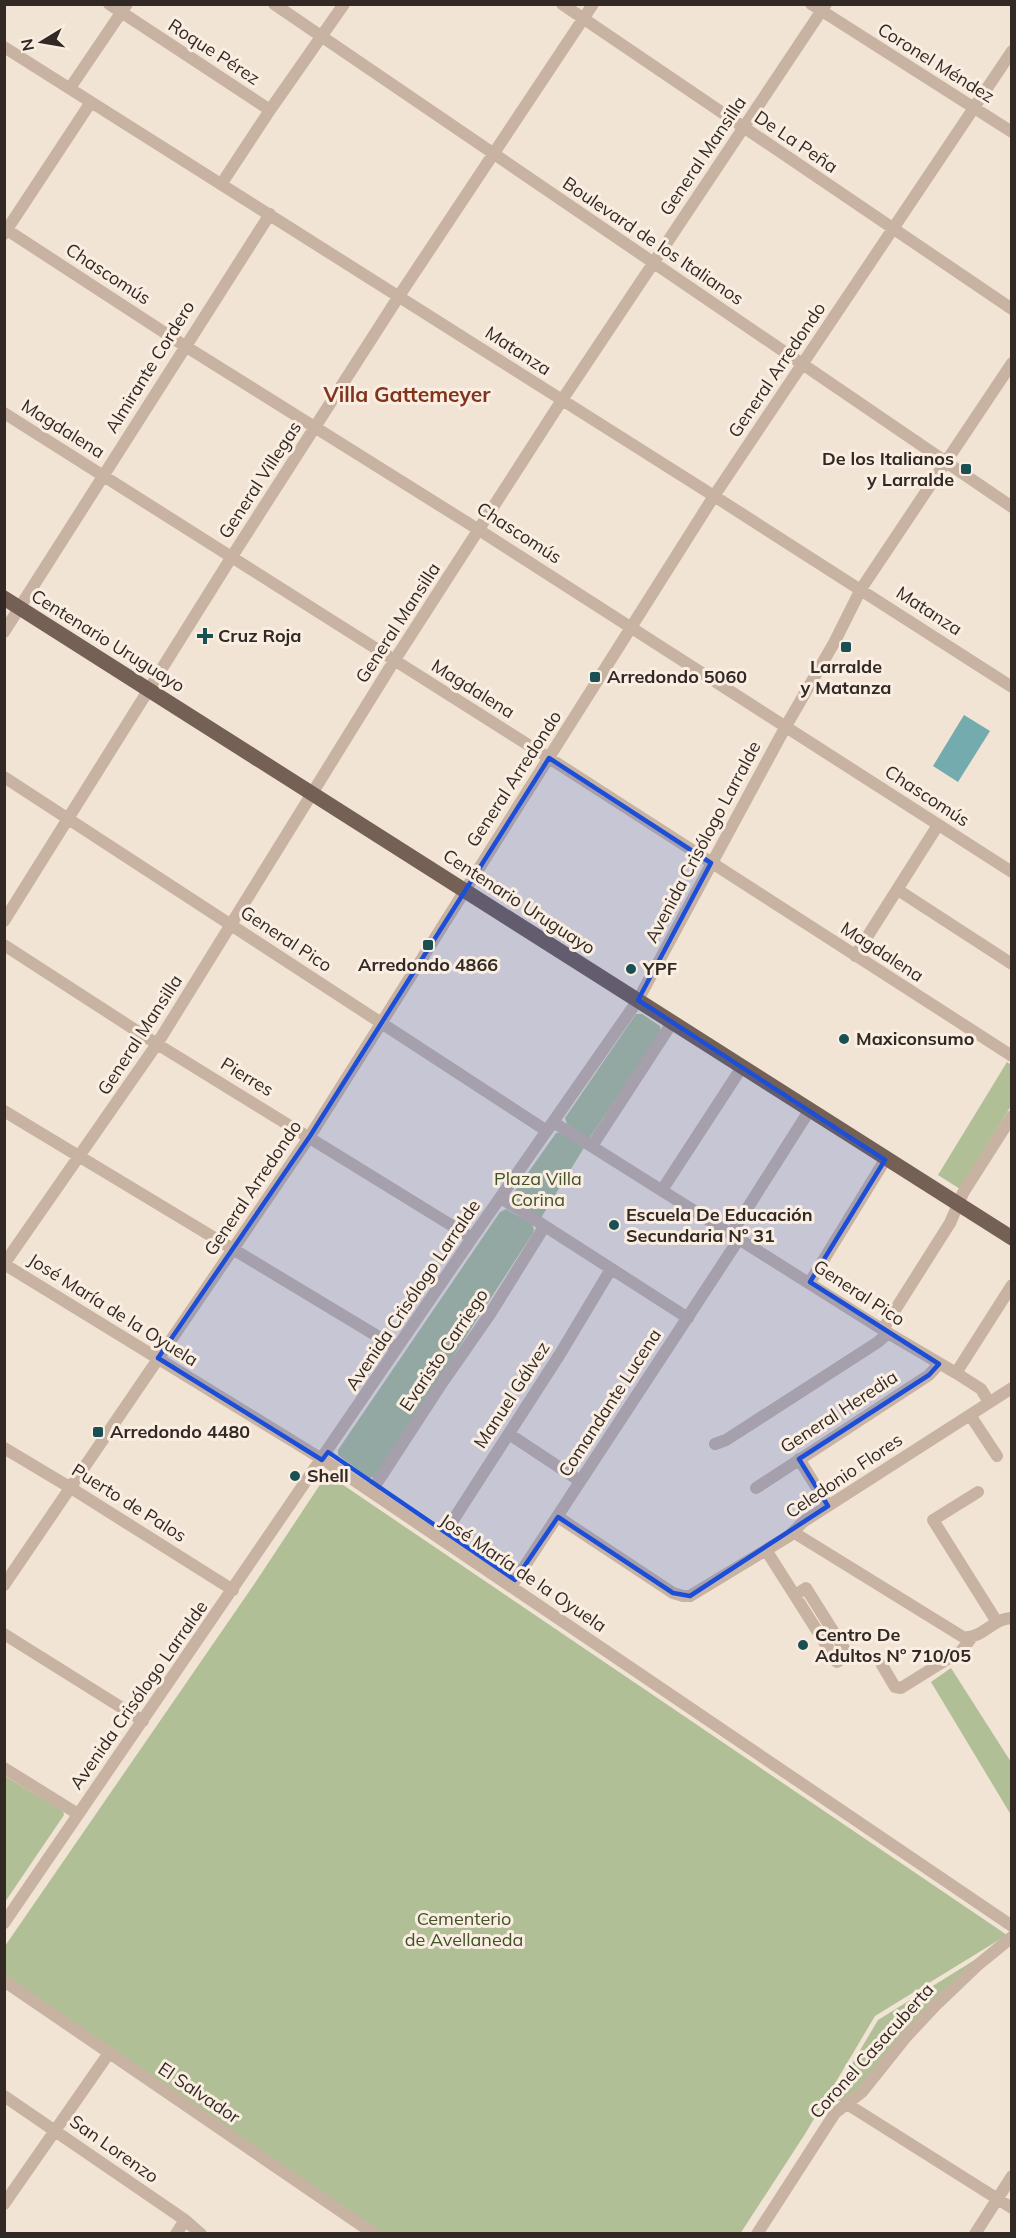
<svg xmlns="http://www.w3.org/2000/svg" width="1016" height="2238" font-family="Mulish,sans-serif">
<rect width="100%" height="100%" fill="#f1e4d5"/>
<path fill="#b1bf96" d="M636,1014H642L660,1026L661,1031L589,1139L567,1124L565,1118Z
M1007,1062L1011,1065V1106L960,1189L938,1175Z
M556,1133H560L585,1146L541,1218L513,1199V1194Z
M506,1209L532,1224L534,1230L533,1233L375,1477L369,1478L338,1455V1450L500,1212Z
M327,1474L1007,1935L875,2016L805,2134L740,2234L376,2233L5,1977V1946L255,1583Z
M951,1668L1011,1762V1815L931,1682Z
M5,1776L63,1811L64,1815L5,1902Z
M989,1951L862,2085L841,2102L833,2096L878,2020Z"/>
<path fill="#74abae" d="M964,715L990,731L958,782L933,766Z"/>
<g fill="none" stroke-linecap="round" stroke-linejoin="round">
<path stroke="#c8b3a2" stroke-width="12" d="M109,4L270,110
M274,4L1012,507
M562,4L1012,309
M811,4L1012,132
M4,47L714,496L1012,687
M70,88L127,4
M222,183L270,110L344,4
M4,228L185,346L479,530L1012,872
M4,234L91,102
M4,413L549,758L1012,1056
M4,632L270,214
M4,777L547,1131
M898,890L1012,964
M4,921L231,558L399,296L593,4
M4,945L157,1044L472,1238
M855,956L938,825
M4,1111L397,1348
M553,1122L888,1333L956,1373L981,1389L989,1402
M592,1146L672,1023
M662,1190L742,1067
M501,1198L688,1318
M731,1234L809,1111
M4,1264L157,1044L394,661L562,400L826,4
M4,1264L330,1464L1012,1926
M810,1282L885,1160
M883,1329L950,1223L963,1193L1012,1116
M956,1373L1012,1285
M970,1415L997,1456
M509,1434L580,1481
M715,1444L726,1440L878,1342L888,1333
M4,1448L71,1488L233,1590
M799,1459L828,1506
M756,1488L929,1375L939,1364
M371,1492L442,1383L490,1314L544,1227
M978,1492L933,1520L997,1622
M558,1517L673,1593L683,1596H690L789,1536L803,1522L1012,1388
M793,1532L963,1637C981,1640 993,1618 1012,1618
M441,1539L560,1354L611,1269
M766,1550L837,1662L848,1655L806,1588L795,1595
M4,1585L310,1136L714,496L1012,51
M511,1587L739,1239
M4,1634L143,1721
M882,1665L895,1687L901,1688L962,1650L972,1637
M4,1768L78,1814
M4,1923L472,1238L638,1000L786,726L834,643L861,589L1012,363
M4,1981L374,2234
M4,2096L185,2220L201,2234
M847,2104L1012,2208
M4,2204L109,2053
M176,2234L185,2220
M757,2234L835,2113L862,2092L906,2037L935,2006L979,1964L1012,1937
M975,2234L1012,2176"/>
<path stroke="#756055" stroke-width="15" d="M4,598L1012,1238"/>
</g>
<path fill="#1d4ed8" fill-opacity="0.2" stroke="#1d4ed8" stroke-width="4.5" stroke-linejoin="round" d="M549,758L711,863L638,1000L885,1160L810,1282L939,1364L929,1375L799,1459L828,1506L690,1596L673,1593L558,1517L515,1580L328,1452L322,1460L158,1358L310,1136Z"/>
<g fill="#1a5054" stroke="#f9eee1" stroke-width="2">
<rect x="960" y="463" width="12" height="12" rx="3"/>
<path d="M202 627h6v6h6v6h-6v6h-6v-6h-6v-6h6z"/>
<rect x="840" y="641" width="12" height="12" rx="3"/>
<rect x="589" y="671" width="12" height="12" rx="3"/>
<rect x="422" y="939" width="12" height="12" rx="3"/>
<circle cx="631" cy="969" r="6"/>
<circle cx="844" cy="1039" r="6"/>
<circle cx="614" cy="1225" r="6"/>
<rect x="92" y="1426" width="12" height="12" rx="3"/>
<circle cx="295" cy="1476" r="6"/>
<circle cx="803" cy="1645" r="6"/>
</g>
<g text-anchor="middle" stroke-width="6" stroke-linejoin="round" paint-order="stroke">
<g font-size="18" fill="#332924" stroke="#f9eee1">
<text transform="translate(214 52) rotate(33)" y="6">Roque Pérez</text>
<text transform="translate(936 63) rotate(32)" y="6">Coronel Méndez</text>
<text transform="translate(796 142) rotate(34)" y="6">De La Peña</text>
<text transform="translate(703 156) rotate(-56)" y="6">General Mansilla</text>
<text transform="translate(653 241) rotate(34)" y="6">Boulevard de los Italianos</text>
<text transform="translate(108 274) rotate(33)" y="6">Chascomús</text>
<text transform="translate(518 351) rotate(33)" y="6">Matanza</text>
<text transform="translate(150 367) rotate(-58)" y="6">Almirante Cordero</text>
<text transform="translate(777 370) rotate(-56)" y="6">General Arredondo</text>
<text transform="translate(63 429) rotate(32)" y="6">Magdalena</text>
<text transform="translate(260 480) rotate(-57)" y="6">General Villegas</text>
<text transform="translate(519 533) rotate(33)" y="6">Chascomús</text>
<text transform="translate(929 611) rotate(33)" y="6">Matanza</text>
<text transform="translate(398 623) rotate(-57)" y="6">General Mansilla</text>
<text transform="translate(108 641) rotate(32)" y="6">Centenario Uruguayo</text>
<text transform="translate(473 689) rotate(32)" y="6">Magdalena</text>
<text transform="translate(514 779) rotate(-57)" y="6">General Arredondo</text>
<text transform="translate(927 796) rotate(33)" y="6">Chascomús</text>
<text transform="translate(703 842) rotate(-62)" y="6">Avenida Crisólogo Larralde</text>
<text transform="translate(519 902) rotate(33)" y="6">Centenario Uruguayo</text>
<text transform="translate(286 939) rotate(33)" y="6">General Pico</text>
<text transform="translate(882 952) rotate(33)" y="6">Magdalena</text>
<text transform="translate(140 1035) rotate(-57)" y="6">General Mansilla</text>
<text transform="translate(247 1077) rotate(31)" y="6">Pierres</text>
<text transform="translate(253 1188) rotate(-56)" y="6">General Arredondo</text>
<text transform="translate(859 1293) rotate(33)" y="6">General Pico</text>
<text transform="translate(413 1295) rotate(-56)" y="6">Avenida Crisólogo Larralde</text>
<text transform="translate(113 1310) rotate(32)" y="6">José María de la Oyuela</text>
<text transform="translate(444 1350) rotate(-56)" y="6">Evaristo Carriego</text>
<text transform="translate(512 1395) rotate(-57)" y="6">Manuel Gálvez</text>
<text transform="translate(610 1403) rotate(-57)" y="6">Comandante Lucena</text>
<text transform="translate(839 1412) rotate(-33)" y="6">General Heredia</text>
<text transform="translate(844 1476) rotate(-34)" y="6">Celedonio Flores</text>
<text transform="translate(129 1503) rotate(32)" y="6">Puerto de Palos</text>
<text transform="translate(523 1573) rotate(34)" y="6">José María de la Oyuela</text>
<text transform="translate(139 1695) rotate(-55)" y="6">Avenida Crisólogo Larralde</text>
<text transform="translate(872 2051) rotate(-48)" y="6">Coronel Casacuberta</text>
<text transform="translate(199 2093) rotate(34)" y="6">El Salvador</text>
<text transform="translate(114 2149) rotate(35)" y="6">San Lorenzo</text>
</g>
<g font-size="18" font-weight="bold" fill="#332924" stroke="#f9eee1" text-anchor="start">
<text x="954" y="465" text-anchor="end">De los Italianos<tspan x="954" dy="21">y Larralde</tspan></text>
<text x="218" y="642">Cruz Roja</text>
<text x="846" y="673" text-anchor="middle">Larralde<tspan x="846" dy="21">y Matanza</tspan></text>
<text x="607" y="683">Arredondo 5060</text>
<text x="428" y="971" text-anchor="middle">Arredondo 4866</text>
<text x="643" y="975">YPF</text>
<text x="856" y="1045">Maxiconsumo</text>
<text x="626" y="1221">Escuela De Educación<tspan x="626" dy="21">Secundaria Nº 31</tspan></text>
<text x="110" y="1438">Arredondo 4480</text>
<text x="307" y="1482">Shell</text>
<text x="815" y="1641">Centro De<tspan x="815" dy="21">Adultos Nº 710/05</tspan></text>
</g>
<g font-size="18" fill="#425128" stroke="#f9eee1">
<text x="538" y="1185">Plaza Villa<tspan x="538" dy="21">Corina</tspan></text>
<text x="464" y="1925">Cementerio<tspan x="464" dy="21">de Avellaneda</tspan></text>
</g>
<g font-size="21" font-weight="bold" fill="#82351d" stroke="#f9eee1">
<text x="407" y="402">Villa Gattemeyer</text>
</g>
</g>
<rect width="1016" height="2238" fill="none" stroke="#332924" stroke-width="12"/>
<g transform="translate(42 42) rotate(259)" stroke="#f9eee1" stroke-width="4.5" paint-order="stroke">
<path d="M0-4.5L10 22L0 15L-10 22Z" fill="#332924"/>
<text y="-9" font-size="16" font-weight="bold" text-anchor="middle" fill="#332924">N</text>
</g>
</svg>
